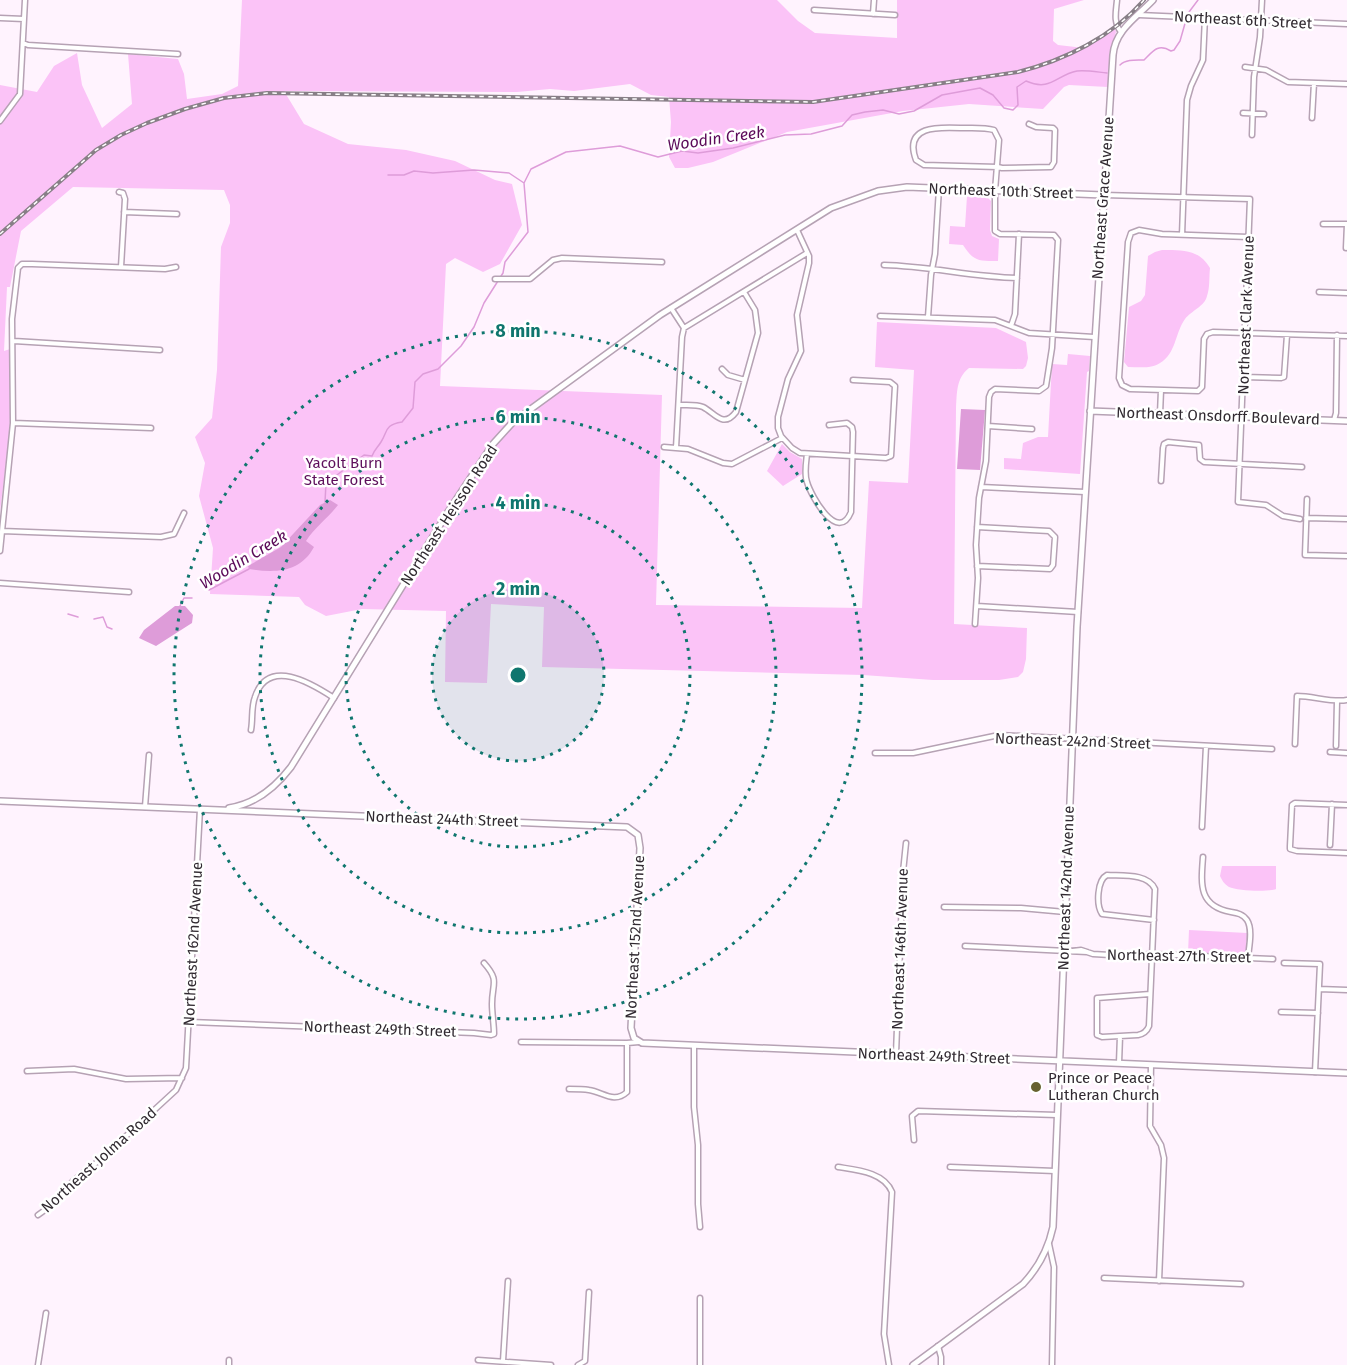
<svg xmlns="http://www.w3.org/2000/svg" width="1347" height="1365" font-family="'Fira Sans',sans-serif">
<rect width="100%" height="100%" fill="#fff3fe"/>
<path fill="#fbc3f7" d="M242,0H777L798,21L815,33L897,38V0H1084L1054,9L1053,41L1058,45L1084,48L1115,29L1116,32L1110,51L1108,87L1069,85L1064,87L1043,109L969,104L903,111L787,132L713,162L688,168H675L669,157L671,122L669,97L651,95L630,84L574,91L550,89L517,92L284,91L304,124L348,144L406,150L455,161L495,180L512,184L522,225L500,264L483,272L455,258L446,264L440,386L662,395L656,605L862,608L869,481L908,483L914,370L875,367L877,322L996,328L1026,342L1028,358L1026,366L1023,369L969,368C956,378 957,393 956,409L954,624L1027,628L1026,659L1023,672L1018,677L999,680H933L863,675L542,667L544,607L491,604L487,683L445,682L446,611L362,609L326,616L305,605L299,597L210,594L213,548L199,496L205,463L195,437L212,418L217,370L221,247L230,223V205L224,190L73,187L21,231L10,287H7L4,351L10,349V429L0,512V85L37,92L54,66L77,53L82,85L102,128L132,104L128,54L178,59L184,74L187,99L222,94L238,86Z
M967,196L987,197L991,201L990,230L992,236L999,239L998,261C979,261 974,262 963,245L949,244L950,226L965,227Z
M1162,250C1182,250 1199,249 1210,268C1209,277 1210,288 1207,296C1205,306 1191,311 1185,319C1175,333 1176,354 1160,363C1151,369 1139,367 1128,367L1124,362L1129,307L1141,301L1145,295L1148,256L1155,252Z
M1068,354L1090,356L1089,371L1087,372L1080,474L1004,469V458L1021,459L1023,443L1038,437H1048L1052,364L1067,365Z
M782,444L790,452L802,459V474L783,486L767,471Z
M1222,866H1276V889C1269,892 1237,891 1229,887C1224,884 1222,880 1220,876Z
M1189,930L1247,933L1246,952L1242,955L1188,953Z"/>
<path fill="#de9cd9" d="M961,409L985,410L980,470L957,469Z
M330,500L338,505C328,518 315,527 306,541L314,547C300,573 275,573 249,569L248,566L281,547L320,505Z
M175,606H185L193,615L192,623L156,646L139,638L144,630Z"/>
<g fill="none" stroke-linecap="round" stroke-linejoin="round">
<path stroke="#de9cd9" stroke-width="1.5" d="M1189,12L1198,0
M1120,65C1126,59 1136,60 1144,60C1153,51 1158,43 1171,51L1174,50L1180,41L1186,20
M388,175H404L414,171L433,173L474,170L509,173L524,183
M325,502L326,483L364,455L372,456C374,450 378,447 381,442C388,431 384,425 402,422L413,408L415,382L423,374L438,369L461,346L474,327L484,303L503,273L505,262L528,232L524,183L531,169L566,152L620,146L658,157L682,151L698,153L733,148L785,135L811,134L842,126L852,115L865,112L883,110L899,114L914,111L942,95L980,88L993,95L1004,108L1013,110L1018,105L1017,87L1026,81C1051,92 1056,75 1077,71C1087,70 1097,72 1107,73
M209,590L249,569
M180,606L184,598H192
M68,614L78,617
M94,619L103,617L107,627L112,629"/>
<defs>
<path id="street" d="M1117,0C1116,12 1113,22 1121,32
M814,10L895,15
M873,14L874,0
M1139,15L1347,24
M0,18L24,19
M23,43L28,45L178,54
M1245,67L1266,70L1288,82L1347,84
M1243,113L1264,114
M1312,118L1314,83
M0,121L20,94L25,0
M1252,135L1254,77L1260,37L1262,0
M119,192L123,193L125,199L121,267
M1104,195L1250,199L1238,502L1266,505L1283,516L1300,519
M124,212L177,214
M1323,224H1347
M797,230L809,256V263L797,315L801,351L788,379L778,417V428L781,436L792,448L800,453L886,458L891,456L895,386L890,382L853,380
M1182,235L1187,100L1191,86L1203,60L1205,17
M1248,237L1162,234L1139,230L1131,233L1128,242L1119,378L1122,385L1130,389L1198,391L1202,387L1204,339L1207,334L1213,332L1347,336
M1346,248L1347,224
M884,265C929,266 972,277 1017,278
M495,279H530L553,260L562,258L662,262
M1319,292L1347,293
M671,308L684,328L682,337L676,448
M880,316L995,320L1029,333L1094,337
M928,317L931,275L935,254L939,188
M1011,326L1015,314L1019,234
M684,328L807,253
M14,341L160,350
M722,369L728,375L745,380
M1244,377L1281,378L1284,377L1287,335
M679,405C686,405 696,404 703,407C715,413 723,429 736,412L758,333L755,310L744,292
M1160,414L1161,390
M1334,420L1336,413L1337,335
M13,423L151,428
M988,426L1032,429
M664,447L688,449L723,463L732,464L782,438
M807,454C806,463 804,474 807,482C811,496 838,544 851,512L853,432L852,427L847,423L829,425
M1161,481L1163,448L1164,444L1168,442L1199,445L1200,459L1204,462L1302,467
M981,487L1085,492
M1307,499L1305,555L1347,556
M1306,518L1347,519
M2,531L161,537L174,534L184,513
M0,551L13,423L12,319L18,268L22,264H32L165,269L176,267
M977,566L1050,569L1053,565L1055,537L1049,531L977,527
M0,583L129,592
M977,606L1078,612
M975,624L978,578L976,545L979,498L986,461L989,397L991,392L995,389L1039,391L1046,386L1052,348L1058,240L1054,235L1000,234L995,231V191L999,140L994,130C984,127 972,128 961,128C939,127 903,125 916,160L924,165L998,167L1002,168L1051,167L1054,162L1055,130L1053,128L1036,127L1029,124
M251,730C253,719 251,707 255,697C268,657 311,683 334,698
M1295,744L1297,696C1313,696 1333,703 1347,700
M1336,746L1337,701
M1330,752L1347,753
M875,753H913L999,735L1272,749
M1347,805L1295,803L1292,805L1290,846V849L1297,851L1347,853
M145,807L149,755
M1202,827L1206,746
M1330,845L1332,804
M1203,857C1201,884 1198,906 1231,912C1237,913 1243,914 1247,920C1253,929 1249,947 1248,957
M944,907L1021,908L1065,912
M965,946L1087,952
M1064,952L1081,950L1093,954L1127,956L1152,954L1273,959
M1284,963L1320,964L1315,1072
M1319,989L1347,990
M1150,994L1097,998V1035L1102,1037L1138,1035C1144,1034 1147,1031 1149,1026L1155,889C1148,873 1122,876 1107,875C1097,880 1096,905 1102,914L1154,920
M1281,1012L1318,1013
M190,1022L474,1033L491,1035L494,1034C494,1024 492,1014 492,1004C492,983 500,981 484,963
M521,1042L627,1043L639,1042
M694,1046V1107L698,1145V1204L700,1227
M896,1054L903,872L906,843
M1119,1063L1120,1036
M1151,1065L1150,1126L1161,1145L1164,1158L1159,1281
M27,1071L74,1069L126,1079L182,1078
M569,1089C575,1089 583,1089 589,1090C603,1092 614,1104 627,1092V1043
M914,1140L912,1116L918,1111L1057,1115
M838,1167C857,1170 884,1172 892,1192L884,1334L889,1365
M950,1167L1055,1171
M38,1215L56,1202L73,1181L101,1159L176,1090L186,1068L200,809
M1049,1244L1054,1267L1052,1365
M1104,1278L1241,1284
M938,1346L941,1357V1365
M478,1360L551,1365
M503,1361L508,1281
M38,1365L46,1313
M229,1365V1360
M578,1365L585,1361L589,1292
M700,1365V1298"/>
<path id="secondary" d="M1090,411L1347,421
M0,801L627,827L638,835L640,848L631,1028L634,1038L642,1043L1347,1073
M229,808C256,804 275,788 291,767L448,512L493,444L513,422L660,315L831,208L878,191L907,187L1103,195
M913,1365L1023,1284C1039,1267 1048,1250 1053,1227L1077,627L1113,55C1115,30 1137,17 1153,0"/>
</defs>
<use href="#street" stroke="#b6a2b4" stroke-width="7"/>
<use href="#secondary" stroke="#b6a2b4" stroke-width="8"/>
<use href="#street" stroke="#fff" stroke-width="4"/>
<use href="#secondary" stroke="#fff" stroke-width="5"/>
<defs>
<path id="rail" d="M0,234L96,150L121,135L147,123L185,109L224,98L267,93L813,102L1018,72C1065,60 1112,37 1144,0"/>
</defs>
<use href="#rail" stroke="#887f87" stroke-width="4"/>
<use href="#rail" stroke="#fff" stroke-width="1.5" stroke-dasharray="4.5" stroke-linecap="butt"/>
</g>
<circle cx="518" cy="675" r="86" fill="#0f766e" fill-opacity=".12"/>
<g fill="none" stroke="#0f766e" stroke-width="3" stroke-dasharray="3 6">
<circle cx="518" cy="675" r="86"/>
<circle cx="518" cy="675" r="172"/>
<circle cx="518" cy="675" r="258"/>
<circle cx="518" cy="675" r="344"/>
</g>
<circle fill="#67622f" stroke="#fff" stroke-width="2" cx="1036" cy="1087" r="6"/>
<g text-anchor="middle" stroke-width="5" stroke-linejoin="round" paint-order="stroke">
<g font-size="15" fill="#312a31" stroke="#fff">
<text transform="translate(1243 20) rotate(3)" y="5">Northeast 6th Street</text>
<text transform="translate(1001 191) rotate(2)" y="5">Northeast 10th Street</text>
<text transform="translate(1103 198) rotate(-86)" y="5">Northeast Grace Avenue</text>
<text transform="translate(1246 315) rotate(-88)" y="5">Northeast Clark Avenue</text>
<text transform="translate(1218 416) rotate(2)" y="5">Northeast Onsdorff Boulevard</text>
<text transform="translate(449 515) rotate(-57)" y="5">Northeast Heisson Road</text>
<text transform="translate(1073 741) rotate(2)" y="5">Northeast 242nd Street</text>
<text transform="translate(442 819) rotate(2)" y="5">Northeast 244th Street</text>
<text transform="translate(1066 888) rotate(-88)" y="5">Northeast 142nd Avenue</text>
<text transform="translate(635 937) rotate(-87)" y="5">Northeast 152nd Avenue</text>
<text transform="translate(193 944) rotate(-87)" y="5">Northeast 162nd Avenue</text>
<text transform="translate(900 949) rotate(-88)" y="5">Northeast 146th Avenue</text>
<text transform="translate(1179 956) rotate(1)" y="5">Northeast 27th Street</text>
<text transform="translate(380 1029) rotate(2)" y="5">Northeast 249th Street</text>
<text transform="translate(934 1056) rotate(2)" y="5">Northeast 249th Street</text>
<text transform="translate(99 1160) rotate(-42)" y="5">Northeast Jolma Road</text>
</g>
<g font-size="15" fill="#5e0f5c" stroke="#fff">
<text x="344" y="468">Yacolt Burn<tspan x="344" dy="17">State Forest</tspan></text>
</g>
<g font-size="15" fill="#312a31" stroke="#fff" text-anchor="start">
<text x="1048" y="1083">Prince or Peace<tspan x="1048" dy="17">Lutheran Church</tspan></text>
</g>
<g font-size="16" font-style="italic" fill="#5b0a59" stroke="#fff">
<text transform="translate(716 138) rotate(-8)" y="6">Woodin Creek</text>
<text transform="translate(243 559) rotate(-31)" y="6">Woodin Creek</text>
</g>
</g>
<circle cx="518" cy="675" r="9" fill="#0f766e" stroke="#fff" stroke-width="3"/>
<g font-size="18" text-anchor="middle" font-weight="bold" fill="#0f766e" stroke="#fff" stroke-width="5" stroke-linejoin="round" paint-order="stroke">
<text x="518" y="337">8 min</text>
<text x="518" y="423">6 min</text>
<text x="518" y="509">4 min</text>
<text x="518" y="595">2 min</text>
</g>
</svg>
